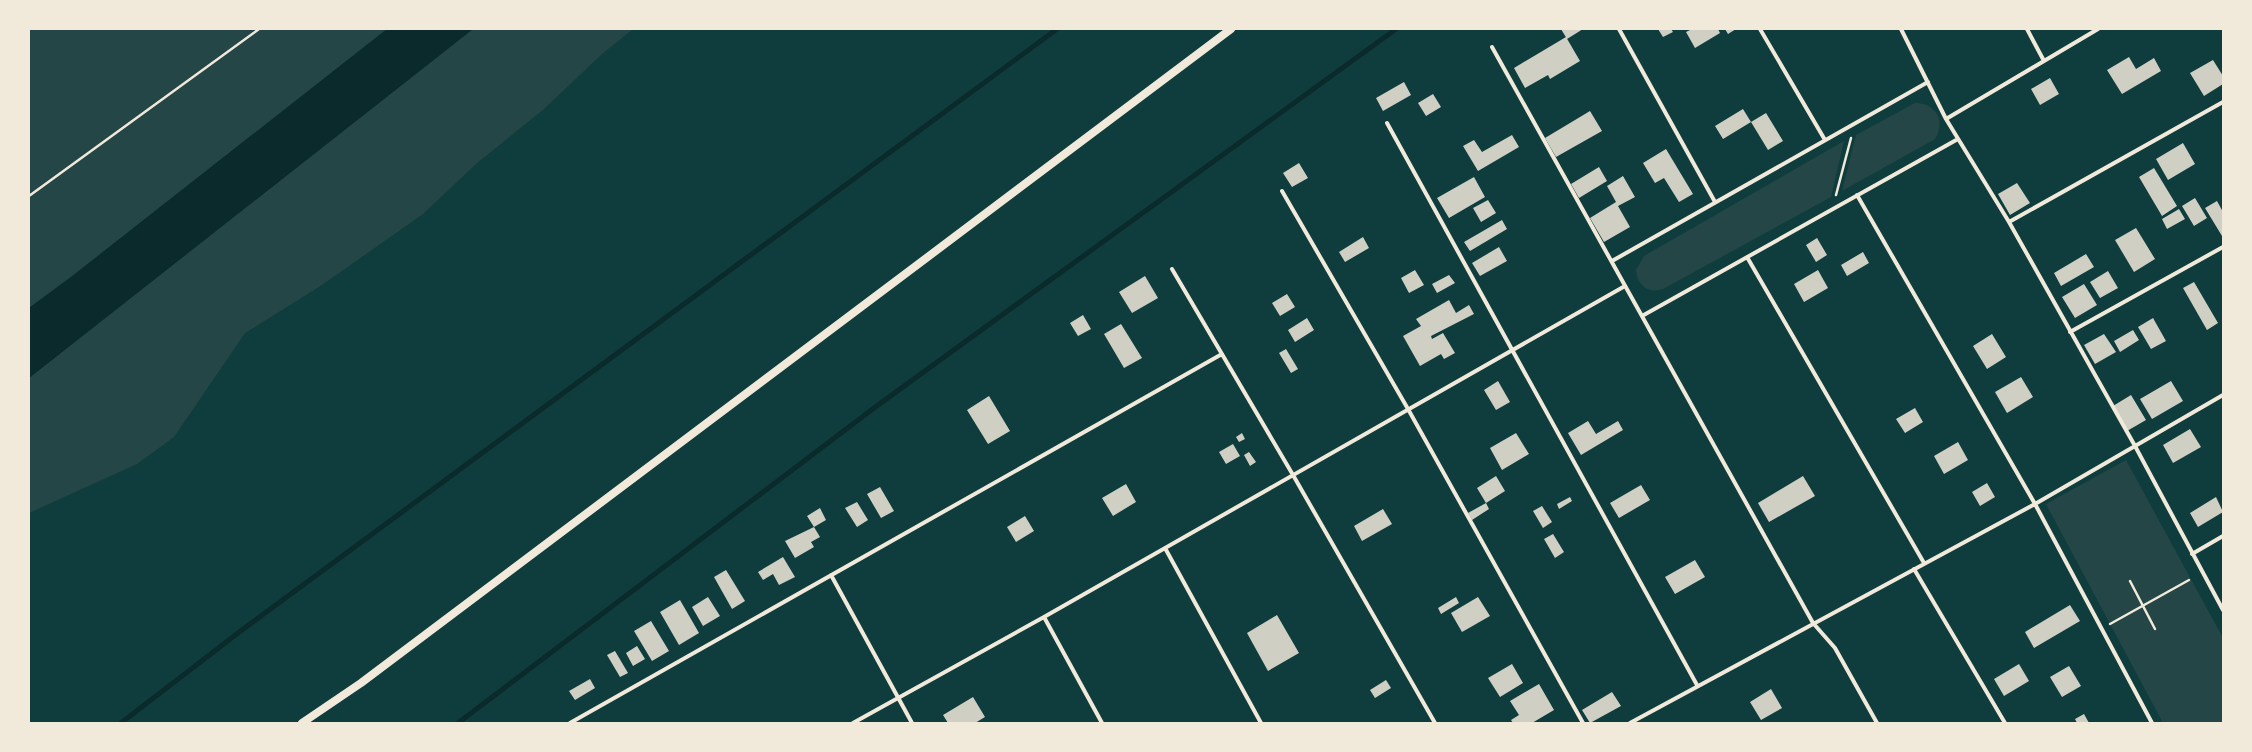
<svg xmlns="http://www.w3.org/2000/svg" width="2252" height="752" font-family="'Noto Serif',serif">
<rect width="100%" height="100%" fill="#0f3d3e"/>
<path fill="#244646" d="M29,29H387L71,277L29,308Z
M473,29H633L602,54L544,109L476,164L423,214L322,285L245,333L174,437L137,464L29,513V378Z
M1915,103C1936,103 1946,121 1935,139L1842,191L1856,135Z
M1844,141L1831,197L1663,289C1648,294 1637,285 1636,270L1644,256Z
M2126,460L2223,638V723H2163L2046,504Z"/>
<path fill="#0a2a2b" d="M387,29H473L29,378V308L71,277Z"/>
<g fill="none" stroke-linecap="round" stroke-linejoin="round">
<path stroke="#0a2a2b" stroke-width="5" d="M121,723L238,633L1057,29
M458,723L874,408L1396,29"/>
</g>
<path fill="#cfcfc3" d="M1561,29H1583L1567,39Z
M1658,29H1671L1673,32L1663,37Z
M1692,29H1718L1720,33L1695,48L1686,32Z
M1725,29H1736L1728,34Z
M1566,37L1580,61L1550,79L1548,75L1525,88L1514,68Z
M2129,57L2136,69L2154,58L2161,71L2122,94L2107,70Z
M2213,60L2223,76V84L2204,96L2190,73Z
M2050,78L2059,94L2040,105L2031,89Z
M1404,82L1411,95L1383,111L1376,98Z
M1433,94L1441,107L1426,116L1418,103Z
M1743,109L1751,122L1766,113L1783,141L1768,150L1751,122L1723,139L1715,126Z
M1590,111L1602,131L1556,157L1545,138Z
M1512,135L1519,147L1478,171L1463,146L1474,140L1482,152Z
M2183,143L2195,164L2168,180L2156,159Z
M1666,149L1693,194L1679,202L1664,178L1655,183L1643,163Z
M1299,163L1308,178L1292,187L1283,173Z
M1599,167L1607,181L1579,198L1571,184Z
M2154,168L2177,206L2162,216L2139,177Z
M1623,176L1635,197L1618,206L1630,227L1604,242L1590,218L1616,202L1607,186Z
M1474,177L1485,197L1449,218L1437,198Z
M2017,183L2030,203L2010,215L1998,194Z
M2195,198L2207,218L2194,226L2182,206Z
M1488,200L1496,213L1481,222L1473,208Z
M2217,201L2223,212L2222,236L2205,208Z
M2179,209L2185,219L2167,229L2162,219Z
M1502,220L1507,229L1470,251L1464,242Z
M2136,228L2155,259L2134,272L2115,240Z
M1363,237L1369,248L1345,262L1339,252Z
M1817,238L1827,255L1816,262L1806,245Z
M1499,247L1507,261L1480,276L1472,263Z
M1863,252L1869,263L1847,276L1841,265Z
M2086,254L2094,267L2061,286L2054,273Z
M1415,270L1424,285L1409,293L1401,278Z
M1818,270L1828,288L1804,302L1794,284Z
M2108,271L2118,288L2100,298L2090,282Z
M1449,275L1455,283L1437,293L1432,284Z
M1145,276L1158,298L1132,313L1119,292Z
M2194,282L2218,323L2207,330L2183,288Z
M2084,284L2097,305L2075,318L2062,297Z
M1287,294L1295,307L1280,316L1272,303Z
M1449,300L1456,313L1469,305L1474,314L1431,336L1432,339L1443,333L1455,353L1444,359L1441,354L1420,366L1403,336L1421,326L1416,319Z
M1083,315L1091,329L1078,336L1070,323Z
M1307,318L1314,330L1295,342L1288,330Z
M2153,318L2166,341L2151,349L2138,327Z
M1121,324L1142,358L1124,368L1104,334Z
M2133,330L2139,340L2120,352L2114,341Z
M1992,334L2006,357L1987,369L1973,346Z
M2104,334L2116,352L2095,364L2084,345Z
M1286,349L1298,369L1291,373L1279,353Z
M2021,377L2033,397L2007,413L1995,392Z
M1498,381L1510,402L1496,410L1484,390Z
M2171,381L2183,401L2152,419L2140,399Z
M2131,395L2146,420L2127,431L2113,406Z
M989,396L1010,431L988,444L967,410Z
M1915,408L1923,422L1905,433L1896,419Z
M1588,421L1596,434L1618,421L1623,430L1581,455L1568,433Z
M2190,429L2201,447L2173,463L2163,445Z
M1242,433L1245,439L1239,442L1236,437Z
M1516,433L1529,454L1502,470L1490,448Z
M1958,442L1968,460L1944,474L1934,456Z
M1233,444L1240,456L1226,464L1219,452Z
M1249,452L1256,462L1250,466L1244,455Z
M1496,476L1505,491L1486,503L1489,509L1472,520L1468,513L1486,503L1477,488Z
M1803,476L1815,496L1769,522L1758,503Z
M1987,483L1995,497L1980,506L1972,492Z
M1126,484L1136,502L1113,516L1102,498Z
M1641,485L1650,500L1619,518L1610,503Z
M880,487L894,511L881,518L867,494Z
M1570,497L1572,501L1559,509L1557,504Z
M2216,497L2223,512L2198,527L2190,513Z
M857,502L868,520L857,527L845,508Z
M1542,506L1552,522L1543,528L1533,511Z
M820,508L826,520L814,527L807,516Z
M1383,509L1392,524L1362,541L1354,526Z
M1025,516L1034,531L1016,542L1007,527Z
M814,527L820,537L811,542L814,547L795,558L785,541Z
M1553,534L1564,552L1555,558L1544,539Z
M783,557L795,577L779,585L773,574L763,580L758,572Z
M1695,560L1705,577L1675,594L1665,577Z
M726,570L745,601L732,609L714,577Z
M708,597L720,616L703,626L692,607Z
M1456,597L1459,603L1441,614L1438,608Z
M1478,597L1490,616L1462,632L1451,613Z
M680,600L699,633L679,645L660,612Z
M2070,605L2080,621L2034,648L2025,632Z
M1277,615L1299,653L1268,671L1247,633Z
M651,621L669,651L652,661L634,631Z
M637,646L645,659L633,666L626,653Z
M615,651L628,673L620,677L607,655Z
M1512,664L1523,683L1500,697L1488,678Z
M2019,664L2029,681L2004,696L1994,679Z
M2069,666L2081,686L2062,697L2050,677Z
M590,679L595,688L575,700L569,691Z
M1386,680L1391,688L1375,698L1370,690Z
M1539,684L1554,710L1532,723H1513L1511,720L1519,715L1510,701Z
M1771,689L1782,708L1761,720L1750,702Z
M1612,692L1621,706L1590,723L1582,710Z
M973,697L985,717L975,723H948L943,715Z
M2084,714L2089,723H2077L2075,719Z"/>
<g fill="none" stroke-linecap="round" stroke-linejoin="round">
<path stroke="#f1e9da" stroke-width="2.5" d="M1836,195L1851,138
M29,196L259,29
M2130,581L2155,629
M2110,624L2189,580"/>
<path stroke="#f1e9da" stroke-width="4" d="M1619,29L1715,202
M1760,29L1825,140
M1901,29L1946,119L2009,222L2135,446L2223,610
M2027,29L2044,61
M1492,47L1813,623L1835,648L1877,723
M1946,119L2098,29
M1387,123L1697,685
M1282,191L1408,409L1583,723
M1857,195L2035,504L2152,723
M2009,222L2223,102
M1747,257L1924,563
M1612,261L1928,82
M1172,269L1293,475L1435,723
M1642,316L1958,139
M2070,332L2223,247
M1165,548L1261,723
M2192,554L2223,536
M1914,569L2005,723
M831,575L912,723
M1044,617L1102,723
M570,723L1222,354
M853,723L1044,617L1625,286
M1630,723L2035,504L2223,395"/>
<path stroke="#f1e9da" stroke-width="8" d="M302,723L361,683L1231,29"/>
</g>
<rect width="2252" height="752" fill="none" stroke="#f1e9da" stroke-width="60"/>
</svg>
